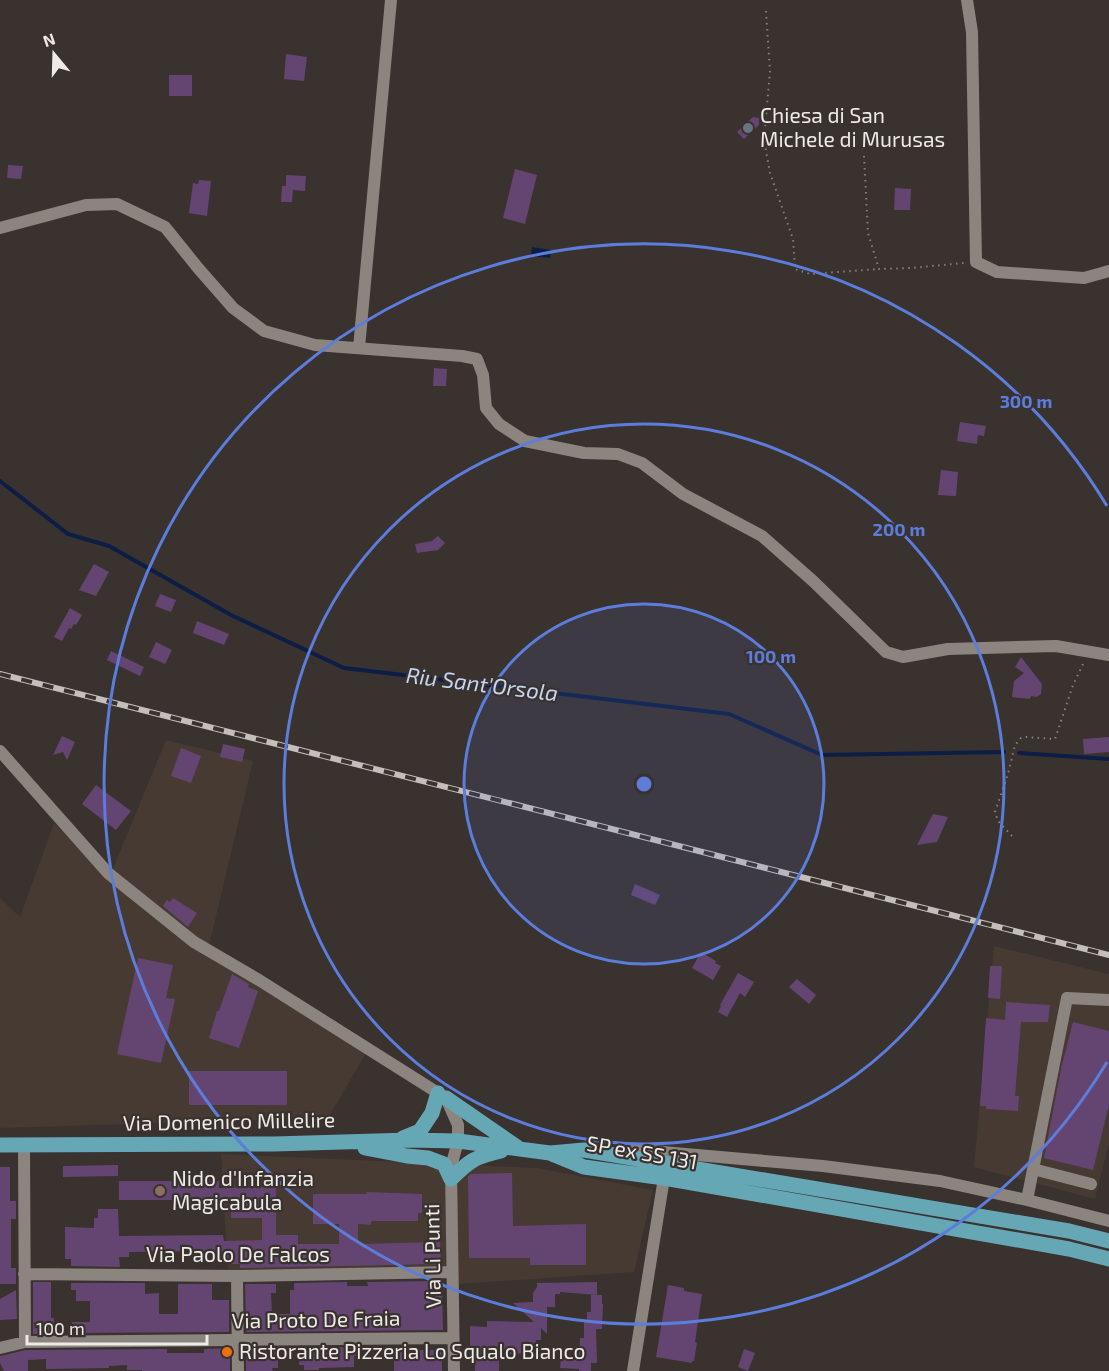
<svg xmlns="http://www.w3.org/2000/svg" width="1109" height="1371" font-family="'Exo 2',sans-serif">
<rect width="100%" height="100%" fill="#39322f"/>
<path fill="#463a33" d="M166,740L253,761L208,950L366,1053L328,1118L0,1128V898L20,917L54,823L109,878Z
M994,946L1109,974V1143L1095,1199L974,1167Z
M221,1154L537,1168L653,1190L634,1272L447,1285V1266L228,1272Z"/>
<path fill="#0c1e46" d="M532,247L551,250L550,258L531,256Z"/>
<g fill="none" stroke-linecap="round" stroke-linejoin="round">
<path stroke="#0c1e46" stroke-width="4" d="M0,481L68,534L109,546L231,615L344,668L729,714L822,755L1004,752
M1019,753L1109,759"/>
</g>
<path fill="#644571" d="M286,54L307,57L304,81L284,79Z
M169,75H192V96H169Z
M753,117L759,118V125L744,139L737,132Z
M863,134H873V144H864Z
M8,165L23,166L21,179L7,178Z
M515,169L537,175L525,224L503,218Z
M286,175L306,176L305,191L293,190L292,202H281L282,186H286Z
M199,180L211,181L207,216L189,213L193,183L198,184Z
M895,188L911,189L910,210H894Z
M434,368L447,369L446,386H433Z
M960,422L986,426L984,436L978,435L977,444L957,441Z
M941,470L958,472L956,496L938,495Z
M438,536L445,543L438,550L417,553L415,544L432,541Z
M94,564L109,572L96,596L79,590Z
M160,594L176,600L171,612L155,606Z
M70,608L82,615L76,625L74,624L71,629L69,628L62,641L54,637Z
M197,621L229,634L224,645L193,633Z
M156,642L172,650L165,664L149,657Z
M111,651L144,667L140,676L107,660Z
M1021,657L1042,684L1041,694L1037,697L1031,696L1030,699L1012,697L1014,681L1024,673L1015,667Z
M62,736L75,742L67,760L63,752L53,755Z
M1109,737V752L1084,754L1083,739Z
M223,744L245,749L242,762L220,757Z
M181,748L201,756L191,783L171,776Z
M96,785L131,811L116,830L82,804Z
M933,814L948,817L937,842L917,845Z
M635,884L660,895L655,905L631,895Z
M173,898L197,913L188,927L163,906L167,900L170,902Z
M701,952L716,961L715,963L721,966L713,980L692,968Z
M138,958L173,965L166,998L175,999L161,1063L117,1054Z
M990,966H1002L1000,999L988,998Z
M738,973L754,982L745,997L740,993L727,1017L718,1012L721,1006L720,1005Z
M232,974L249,984L248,987L258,991L239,1048L209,1038L217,1011H219Z
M797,979L816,995L809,1004L789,987Z
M1006,1002L1050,1005L1048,1022H1021L1015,1096H1019L1018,1111L986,1109V1106H980L986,1018L1005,1020Z
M1073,1022L1109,1031V1105L1093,1170L1044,1158L1061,1069Z
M189,1071H287V1105H189Z
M118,1165V1176L63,1177V1166Z
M0,1167H10V1201H16V1219H11V1268H16V1284H0Z
M512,1173L513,1226L586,1224V1265H530V1258H469L468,1176L471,1174Z
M119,1181H219V1188L276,1187V1235H298V1244H339V1224H313V1194H366L367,1192L422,1194V1213H418V1221H371V1225L358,1224V1244L440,1242L441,1264L240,1268V1264H231V1259L216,1257V1251L129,1252V1257H119L120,1267L71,1266V1259H65V1227L94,1228V1218H98V1209H118L119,1236L223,1235L224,1241L262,1240V1218H231V1200H119Z
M438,1281V1286H442L443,1330L246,1332L245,1284H276V1293H271L272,1314H290V1290H294V1283L347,1282V1286H368L367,1282Z
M33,1282H51V1318H54V1333L33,1334Z
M597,1282V1295L560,1292V1294H555V1307H547V1334L541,1328V1340H536V1353L503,1354V1356H499V1371H475V1356L470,1355V1326L487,1327V1321L534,1322L513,1303L533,1302V1293L537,1287V1283Z
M71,1283H145V1294L159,1293V1314H178V1284H212V1300H229V1332L72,1333V1322H90V1301H76V1290H71Z
M668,1285L684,1288V1291L702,1294L695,1342L697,1343L694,1361H692V1363L656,1357Z
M16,1290L17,1319L0,1320V1299Z
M591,1295H602V1304H603L602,1329H596L597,1363H591V1371H579V1369L560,1368L561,1358L579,1360L580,1338H584V1320H587V1312H591Z
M357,1347L358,1356H354V1367L319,1368V1370H304V1365H299V1348Z
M230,1348V1371H142V1370H127V1365L109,1366V1368L46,1369V1359L28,1360V1371H4L0,1363V1356L26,1350L167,1349V1353H204V1349Z
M246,1348H276V1353L278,1354V1368H272L273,1371H246Z
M744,1349L755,1353L748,1371L738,1367Z
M394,1350H442V1371H394Z"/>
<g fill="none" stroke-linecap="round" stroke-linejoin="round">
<path stroke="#87817e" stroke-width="2" stroke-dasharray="1.5 4.5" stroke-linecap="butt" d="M766,11L770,71L764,140L770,173L793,239L795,269L810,274L879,269
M864,156L868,233L879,269L911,268L964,263
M1012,836L998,821L995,812L1008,774L1015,745L1021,738L1026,737L1055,739L1073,685L1084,662"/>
<path stroke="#8b847f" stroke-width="12" d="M967,0L972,32L976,262L997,272L1084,278L1109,271
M0,228L86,205L117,204L165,227L198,268L233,308L264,331L315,345L462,356L477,359L483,375L486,408L499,424L525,441L584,453L618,454L642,463L683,494L762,536L813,581L886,652L903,657L948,649L1056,646L1109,655
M359,348L391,0
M0,751L108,873L194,942L259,980L446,1098L458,1125V1141L451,1167L454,1371
M24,1145L25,1342
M628,1158L632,1151H651L823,1166L940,1181L1027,1200L1109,1221
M1033,1169L1091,1184
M1027,1200L1067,998L1109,1000
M24,1274L237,1276L452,1272
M237,1276L238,1371
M0,1348L25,1342L453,1338
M633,1371L664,1178"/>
<path stroke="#66a7b6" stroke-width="15" d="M446,1098L517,1147
M403,1138L420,1131L432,1113L438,1093
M0,1145L274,1144L410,1140L458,1141L550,1153L584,1150L1069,1231L1109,1241
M365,1148L407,1156L428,1158L444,1164L451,1179C470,1160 475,1157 501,1151
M552,1154L584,1167L664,1178L1069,1249L1109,1259"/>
<defs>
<path id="rail" d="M0,674L1109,955"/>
</defs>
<use href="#rail" stroke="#c4bfbc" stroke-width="6"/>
<use href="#rail" stroke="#39322f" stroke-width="4" stroke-dasharray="11" stroke-linecap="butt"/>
</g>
<circle cx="644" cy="784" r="180" fill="#5c7ddc" fill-opacity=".12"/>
<g fill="none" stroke="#5c7ddc" stroke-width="3">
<circle cx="644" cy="784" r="180"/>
<circle cx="644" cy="784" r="360"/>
<path d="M1107 1062A540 540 0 1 1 1107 506"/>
</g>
<circle fill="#6b7280" stroke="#39322f" stroke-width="2" cx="748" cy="128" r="6"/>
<circle fill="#8d6e63" stroke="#39322f" stroke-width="2" cx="160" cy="1191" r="6"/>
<circle fill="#e8710a" stroke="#39322f" stroke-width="2" cx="227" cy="1352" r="6"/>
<g text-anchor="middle" stroke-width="4.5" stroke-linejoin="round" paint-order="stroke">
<g font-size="21" fill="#eeeae7" stroke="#39322f" text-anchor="start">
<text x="760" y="123">Chiesa di San<tspan x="760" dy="24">Michele di Murusas</tspan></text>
<text x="172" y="1186">Nido d'Infanzia<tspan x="172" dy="24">Magicabula</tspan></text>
<text x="239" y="1359">Ristorante Pizzeria Lo Squalo Bianco</text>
</g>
<g font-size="21" fill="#eeeae7" stroke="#39322f">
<text transform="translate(229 1122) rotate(-1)" y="7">Via Domenico Millelire</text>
<text transform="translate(642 1153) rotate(10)" y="7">SP ex SS 131</text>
<text x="238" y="1262">Via Paolo De Falcos</text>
<text transform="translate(433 1256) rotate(-91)" y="7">Via Li Punti</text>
<text transform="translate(316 1320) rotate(-1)" y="7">Via Proto De Fraia</text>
</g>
<g font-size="22" font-style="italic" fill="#c6d5f2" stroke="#39322f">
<text transform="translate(482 684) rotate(7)" y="8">Riu Sant'Orsola</text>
</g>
</g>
<circle cx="644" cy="784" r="9" fill="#5c7ddc" stroke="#39322f" stroke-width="3"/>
<g font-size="18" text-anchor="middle" font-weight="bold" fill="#5c7ddc" stroke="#39322f" stroke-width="4.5" stroke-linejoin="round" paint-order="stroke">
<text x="1026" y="408">300 m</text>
<text x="899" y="536">200 m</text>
<text x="771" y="663">100 m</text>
</g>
<g transform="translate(54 54) rotate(341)" stroke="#39322f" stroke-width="4.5" paint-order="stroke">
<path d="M0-4.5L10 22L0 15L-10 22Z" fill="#eeeae7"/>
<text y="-9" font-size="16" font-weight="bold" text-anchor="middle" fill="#eeeae7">N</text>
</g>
<path d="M27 1335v9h180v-9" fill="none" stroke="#eeeae7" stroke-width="3"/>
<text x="36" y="1335" font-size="18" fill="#eeeae7" stroke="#39322f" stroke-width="4.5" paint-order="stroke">100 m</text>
</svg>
